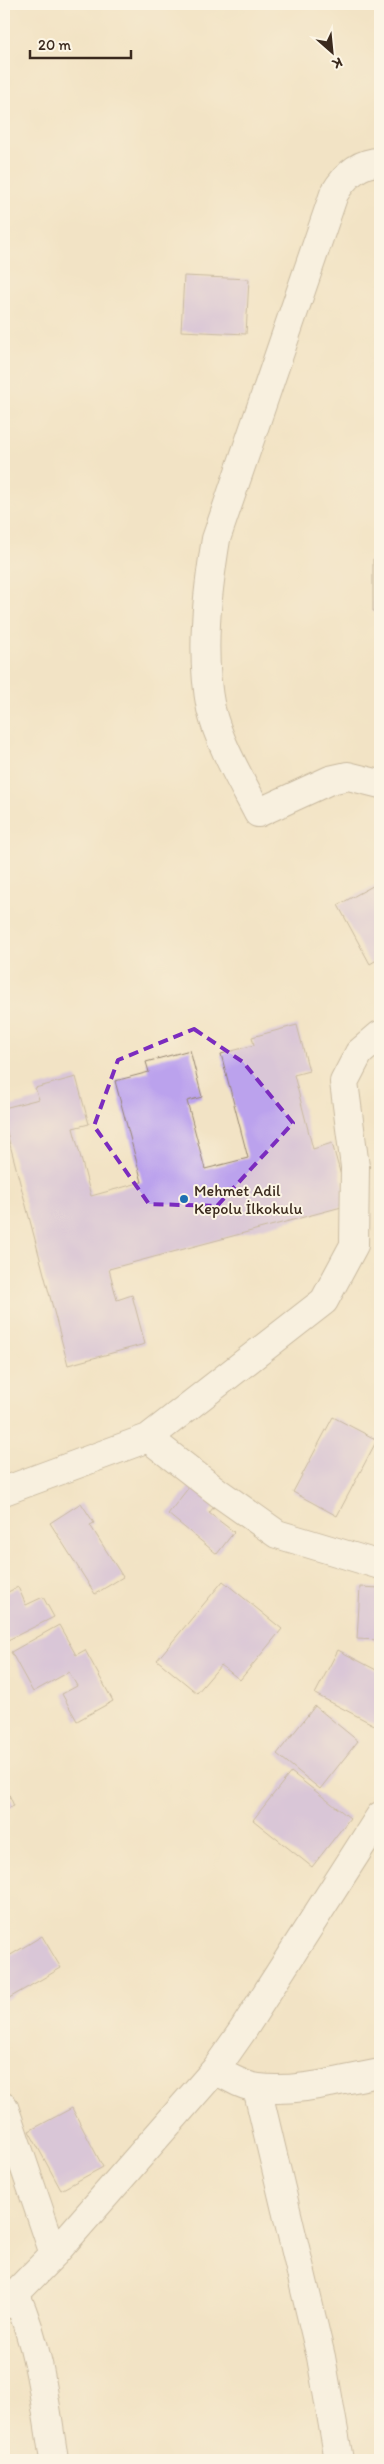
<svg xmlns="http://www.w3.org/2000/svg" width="384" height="2464" font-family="Itim,sans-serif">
<rect width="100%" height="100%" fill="#fcf5e5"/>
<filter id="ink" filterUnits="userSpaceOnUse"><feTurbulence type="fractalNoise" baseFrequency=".02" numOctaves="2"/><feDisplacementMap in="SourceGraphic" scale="10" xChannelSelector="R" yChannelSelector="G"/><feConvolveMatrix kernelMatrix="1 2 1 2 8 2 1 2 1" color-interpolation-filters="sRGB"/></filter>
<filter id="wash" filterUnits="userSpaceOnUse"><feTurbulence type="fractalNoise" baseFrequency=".0096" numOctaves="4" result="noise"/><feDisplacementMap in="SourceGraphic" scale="20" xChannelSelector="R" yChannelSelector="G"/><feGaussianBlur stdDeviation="1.12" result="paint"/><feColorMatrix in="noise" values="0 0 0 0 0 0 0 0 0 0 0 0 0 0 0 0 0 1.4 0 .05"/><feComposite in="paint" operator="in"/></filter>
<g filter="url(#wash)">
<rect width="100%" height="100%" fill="#f2e3c5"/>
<g id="blocks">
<path fill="#bba2ed" d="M184,276L249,279L246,334L181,331Z
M373,559H380V611H373Z
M380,882V958L370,964L338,905Z
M297,1025L309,1071L294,1075L313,1149L332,1143L349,1205L109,1269L117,1300L132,1295L145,1344L68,1365L4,1122V1108L39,1099L35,1088L76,1077L89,1124L73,1128L91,1196L142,1182L115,1081L149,1072L146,1062L190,1050L202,1097L187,1101L205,1169L248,1158L221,1054L254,1045L252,1037Z
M333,1417L377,1440L337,1516L293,1492Z
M193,1482L218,1502L209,1513L234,1532L217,1554L168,1514Z
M81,1503L94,1523L90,1525L123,1577L95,1594L50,1523Z
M223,1581L282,1629L240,1680L221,1665L197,1693L157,1660Z
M18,1587L26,1605L43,1597L54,1617L8,1640L4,1631V1594Z
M360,1587L380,1588V1640L357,1639Z
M59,1625L76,1655L85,1650L113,1701L77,1721L62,1694L77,1686L69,1672L33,1692L11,1652Z
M338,1650L380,1672V1728L315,1694Z
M315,1706L358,1741L320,1789L277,1754Z
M291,1772L350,1818L312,1867L253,1820Z
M4,1783L14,1806L4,1810Z
M42,1936L61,1968L4,2001V1959Z
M72,2108L103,2167L61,2190L29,2131Z"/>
</g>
</g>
<g filter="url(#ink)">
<use href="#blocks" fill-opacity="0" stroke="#968672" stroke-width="1"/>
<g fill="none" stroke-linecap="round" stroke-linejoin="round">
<defs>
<path id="minor" d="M380,162C359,162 344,177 334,194L216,539C207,594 200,654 211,709C219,744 242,782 258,813L330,780L348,776L380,784
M148,1438L219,1493L277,1534L380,1565
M4,1491L148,1438L324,1301L354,1245L355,1167L344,1082L359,1053L380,1035
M215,2070C229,2077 242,2086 258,2088C297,2093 341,2080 380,2073
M257,2088L321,2357L339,2460
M4,2107L54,2254
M16,2295C40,2350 45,2402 54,2460
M4,2305L54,2254L215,2070L243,2030L380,1816"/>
</defs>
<use href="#minor" stroke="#968672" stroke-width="30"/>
<use href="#minor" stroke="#fff" stroke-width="28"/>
</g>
</g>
<path d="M0 0H384V2464H0ZM194,1029L243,1062L293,1123L217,1206L149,1204L94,1126L118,1060Z" fill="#f2e3c5" fill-opacity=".55" fill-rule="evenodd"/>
<path fill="none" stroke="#7b2cbf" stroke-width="4" stroke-dasharray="10 6" stroke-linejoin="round" d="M194,1029L243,1062L293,1123L217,1206L149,1204L94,1126L118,1060Z"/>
<circle fill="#1f6fb2" stroke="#fcf5e5" stroke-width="2" cx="184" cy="1199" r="5"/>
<g text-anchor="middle" stroke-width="4" stroke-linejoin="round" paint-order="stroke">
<g font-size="16" fill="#3b2a1e" stroke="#fcf5e5" text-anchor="start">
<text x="194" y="1196">Mehmet Adil<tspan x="194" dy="18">Kepolu İlkokulu</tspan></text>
</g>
</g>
<rect width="384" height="2464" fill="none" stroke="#fcf5e5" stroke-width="20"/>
<g transform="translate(332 52) rotate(153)" stroke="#fcf5e5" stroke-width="4" paint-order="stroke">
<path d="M0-4L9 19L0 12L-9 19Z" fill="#3b2a1e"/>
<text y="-8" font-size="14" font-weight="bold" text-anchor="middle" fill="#3b2a1e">K</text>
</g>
<path d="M30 50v8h101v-8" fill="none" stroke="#3b2a1e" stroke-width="2.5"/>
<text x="38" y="50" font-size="15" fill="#3b2a1e" stroke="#fcf5e5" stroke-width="4" paint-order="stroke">20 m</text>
</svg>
